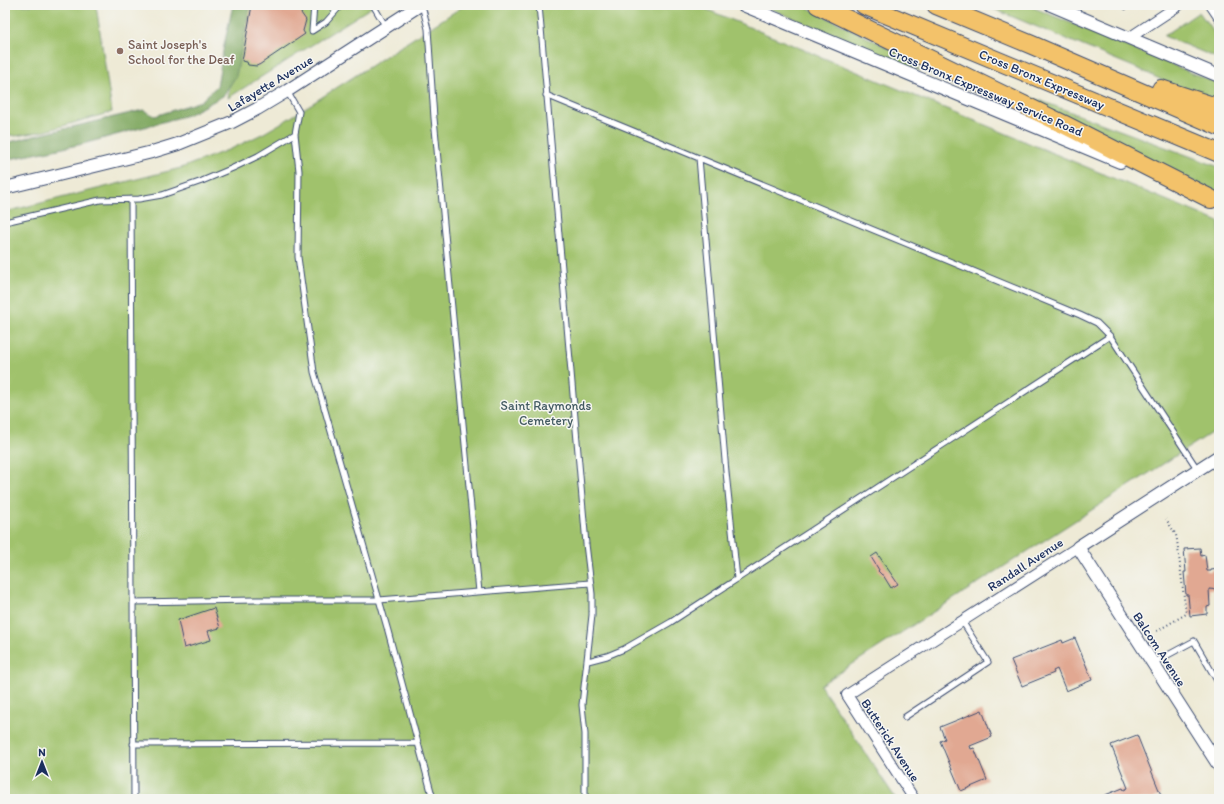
<svg xmlns="http://www.w3.org/2000/svg" width="1224" height="804" font-family="Itim,sans-serif">
<rect width="100%" height="100%" fill="#f6f6f2"/>
<filter id="ink" filterUnits="userSpaceOnUse"><feTurbulence type="fractalNoise" baseFrequency=".025" numOctaves="2"/><feDisplacementMap in="SourceGraphic" scale="8" xChannelSelector="R" yChannelSelector="G"/><feConvolveMatrix kernelMatrix="1 2 1 2 8 2 1 2 1" color-interpolation-filters="sRGB"/></filter>
<filter id="wash" filterUnits="userSpaceOnUse"><feTurbulence type="fractalNoise" baseFrequency=".012" numOctaves="4" result="noise"/><feDisplacementMap in="SourceGraphic" scale="16" xChannelSelector="R" yChannelSelector="G"/><feGaussianBlur stdDeviation="0.9" result="paint"/><feColorMatrix in="noise" values="0 0 0 0 0 0 0 0 0 0 0 0 0 0 0 0 0 1.4 0 .05"/><feComposite in="paint" operator="in"/></filter>
<g filter="url(#wash)">
<rect width="100%" height="100%" fill="#eeead6"/>
<path fill="#a0c26c" stroke="#5e7865" d="M5,5H96L112,112L45,131L16,136L5,134Z
M242,5H375L228,98Z
M465,5H696L1219,222V428L820,685L896,799H5V212L181,168L233,148L264,133L288,119Z
M761,5H802L909,58L920,71Z
M984,5H1027L1219,84V103L1199,98L1141,70Z
M1199,12L1219,39V59L1164,36Z
M998,85L1219,167V193L1200,185Z"/>
<path fill="#80a860" stroke="#4e6c5f" d="M233,5H250L236,76L223,96L188,115L83,144L5,160V143L143,110L155,116L201,101L217,86L224,45Z"/>
<g id="blocks">
<path fill="#e1a892" d="M252,5H302L301,13L306,20L303,31L305,34L259,65H258L257,66L248,65L247,62L242,61Z
M1122,5H1132L1125,10Z
M1200,548L1201,556L1205,555L1207,571H1211V570L1219,569V590L1209,589L1210,606L1207,607V614L1190,616L1188,595H1186L1184,572H1186L1184,549Z
M877,553L898,584L891,588L883,575H882L878,571L879,570L871,557Z
M214,608L220,628L208,631L211,640L184,648L178,620Z
M1075,638L1092,680L1066,691L1057,669L1053,671L1054,673L1022,686L1011,660L1062,640L1063,643Z
M982,710L992,737L970,746L971,749L974,748L987,780L961,791L940,741L945,739L940,727Z
M1137,735L1161,795L1152,799H1095L1123,788L1124,790L1128,788L1111,745Z"/>
</g>
</g>
<g filter="url(#ink)">
<use href="#blocks" fill-opacity="0" stroke="#3b4b70" stroke-width="1"/>
<g fill="none" stroke-linecap="round" stroke-linejoin="round">
<defs>
<path id="service" d="M314,5L312,31L326,22L341,5
M373,5L386,27
M422,5L428,29L434,118L479,592
M539,5L586,544L592,594V615L582,705L585,734V799
M287,91L299,112L295,134L299,171L298,257L314,372L388,631L433,799
M546,95L1080,315L1097,323L1110,336L1198,470
M699,158L726,472L737,579
M131,199L134,799
M5,222L100,200L139,199L162,195L202,181L233,168L258,156L295,134
M133,602L255,600H379L590,583
M588,661L607,656L624,649L671,622L1110,336
M1153,663L1194,641L1219,684
M905,717L988,662L962,621
M133,744L418,743"/>
<path id="minor" d="M1211,5L1219,17
M1129,38L1179,5
M914,799L847,695L1078,547"/>
<path id="tertiary" d="M743,5L1120,162
M1051,5L1219,76
M5,188L152,152L178,144L232,122L257,109L287,91L420,5
M1219,456L1078,547L1219,766"/>
<path id="motorway" d="M818,5L1065,125L1211,199
M864,5L1219,153
M936,5L1032,45L1219,126
M1161,89L1219,108"/>
</defs>
<use href="#service" stroke="#3b4b70" stroke-width="7"/>
<use href="#minor" stroke="#3b4b70" stroke-width="12"/>
<use href="#tertiary" stroke="#3b4b70" stroke-width="14"/>
<use href="#motorway" stroke="#3b4b70" stroke-width="20"/>
<path stroke="#3b4b70" stroke-width="2" stroke-dasharray="1 3" stroke-linecap="butt" d="M1216,486L1219,491
M1157,631L1186,614L1177,540L1176,535L1166,519"/>
<use href="#service" stroke="#fff" stroke-width="5"/>
<use href="#minor" stroke="#fff" stroke-width="10"/>
<use href="#tertiary" stroke="#fff" stroke-width="12"/>
<use href="#motorway" stroke="#f3c26a" stroke-width="18"/>
</g>
</g>
<circle fill="#8d6e63" stroke="#f6f6f2" stroke-width="1.5" cx="120" cy="51" r="4"/>
<g text-anchor="middle" stroke-width="3" stroke-linejoin="round" paint-order="stroke">
<g font-size="13" fill="#785e54" stroke="#f6f6f2" text-anchor="start">
<text x="128" y="49">Saint Joseph's<tspan x="128" dy="15">School for the Deaf</tspan></text>
</g>
<g font-size="13" fill="#1b2f5e" stroke="#f6f6f2">
<text transform="translate(1042 79) rotate(23)" y="5">Cross Bronx Expressway</text>
<text transform="translate(270 83) rotate(-31)" y="5">Lafayette Avenue</text>
<text transform="translate(986 91) rotate(23)" y="5">Cross Bronx Expressway Service Road</text>
<text transform="translate(1025 564) rotate(-33)" y="5">Randall Avenue</text>
<text transform="translate(1160 649) rotate(57)" y="5">Balcom Avenue</text>
<text transform="translate(891 740) rotate(57)" y="5">Butterick Avenue</text>
</g>
<g font-size="13" fill="#435b62" stroke="#f6f6f2">
<text x="546" y="410">Saint Raymonds<tspan x="546" dy="15">Cemetery</tspan></text>
</g>
</g>
<rect width="1224" height="804" fill="none" stroke="#f6f6f2" stroke-width="20"/>
<g transform="translate(42 762)" stroke="#f6f6f2" stroke-width="3" paint-order="stroke">
<path d="M0-3L7 15L0 10L-7 15Z" fill="#1b2f5e"/>
<text y="-6" font-size="11" font-weight="bold" text-anchor="middle" fill="#1b2f5e">N</text>
</g>
</svg>
